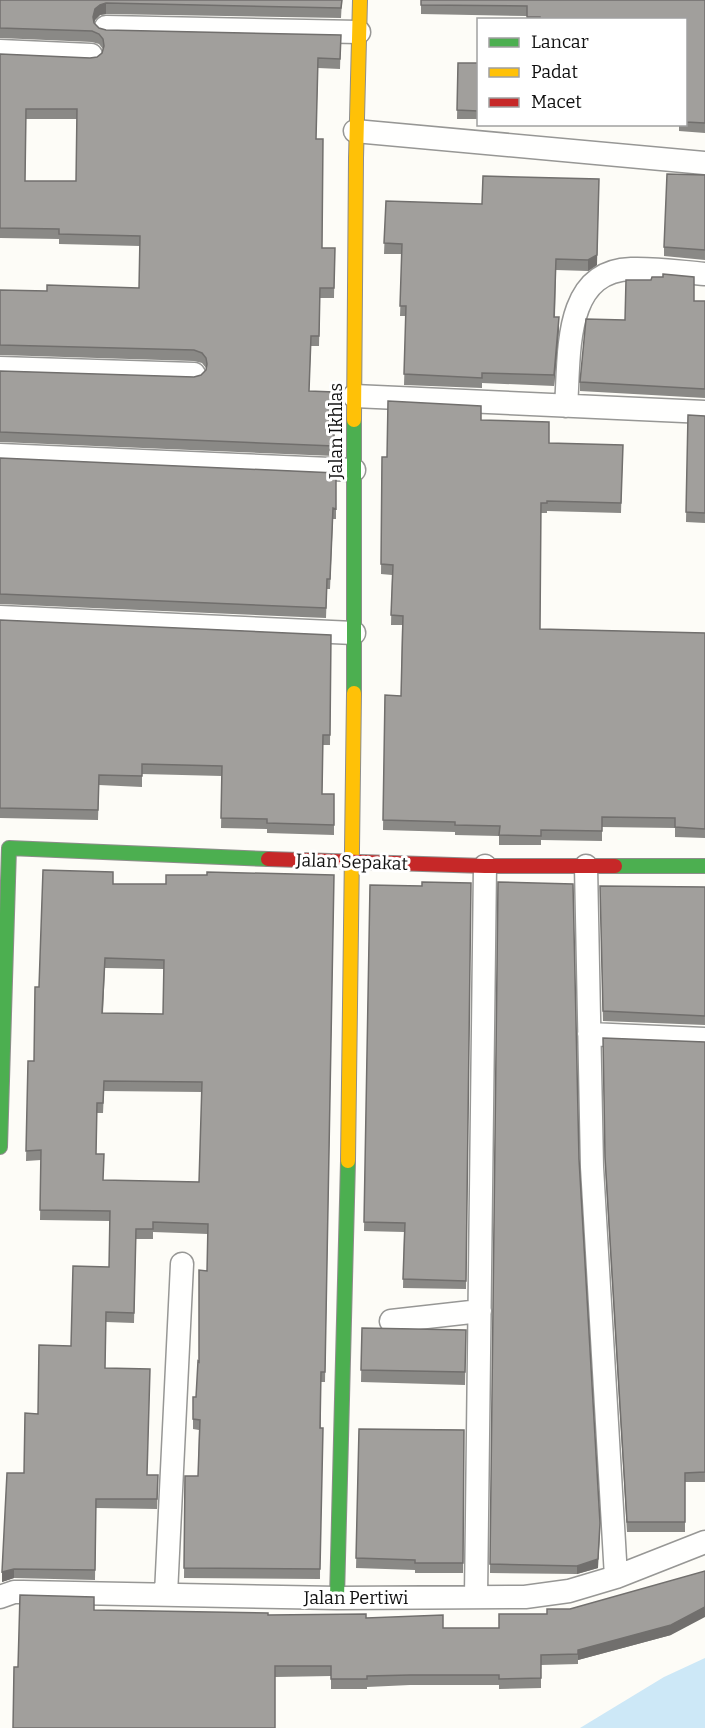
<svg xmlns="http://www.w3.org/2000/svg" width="705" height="1728" font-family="Bitter,serif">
<rect width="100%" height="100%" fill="#fdfcf7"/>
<path fill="#cde8f7" d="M705,1658V1728H580L664,1677Z"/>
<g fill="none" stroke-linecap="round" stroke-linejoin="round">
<defs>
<path id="street" d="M106,27L359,32
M0,51L91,55
M355,131L705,163
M0,368L194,374
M354,396L705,412
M566,406C570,357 562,271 631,269C655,268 681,272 705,274
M0,455L354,470
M0,617L354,633
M586,866L592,1167L616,1577
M589,1034L705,1039
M391,1321L480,1311
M166,1594L182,1264
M0,1597L14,1592H23L337,1598L525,1597L569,1591L616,1577L705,1542
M476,1597L485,866"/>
<path id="fast" d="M354,693V420
M615,866H705
M0,1147L9,848L268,859
M337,1598L348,1161"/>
<path id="slow" d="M354,420L356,158L360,0
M348,1161L354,693"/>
<path id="jam" d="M268,859L485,866H615"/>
</defs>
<use href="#street" stroke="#979795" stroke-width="25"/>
<use href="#fast" stroke="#8e8d8b" stroke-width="16"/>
<use href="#slow" stroke="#8e8d8b" stroke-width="16"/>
<use href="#jam" stroke="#8e8d8b" stroke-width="16"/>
<use href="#street" stroke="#fffffe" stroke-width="22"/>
<use href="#fast" stroke="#4caf50" stroke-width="14"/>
<use href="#slow" stroke="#ffc107" stroke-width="14"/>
<use href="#jam" stroke="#c62828" stroke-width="14"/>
</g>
<path fill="#8a8986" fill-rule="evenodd" d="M0,0H342L341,18L106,14L100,15L95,20L94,23L99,28L106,30L341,35L340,69L318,68L316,139L322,248H335L334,298H320L319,346H311L309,391L334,392V456L0,442V371L194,377L201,375L206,370V368L202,363L194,361L0,355V290L47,291L139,288L140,246L59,244V239L0,238V54L90,58L97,57L102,53L103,49L99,44L92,42L0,38ZM26,119H77L76,181H25Z
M421,0H705V133L679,131V124H686V20H527V16L421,14Z
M458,63H478V119H457Z
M705,175V260L664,256V247Z
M386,201L482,204L597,265L588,271L556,270L555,317L559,328L554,386L482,383V388L404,385L406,316H400L402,254H384Z
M694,301H705V398L580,391V382L625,320Z
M688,415L705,416V523L686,522Z
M481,420L549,443L623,445L621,513L547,511V513H541L540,629L705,633V838L675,837V828L602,827V841L541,840V845H499V836L455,835V832L383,830L385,695L401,696L402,625H391L392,575L381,574L382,457H387Z
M0,458L336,473V519H333L330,589H327L326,618L0,604Z
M0,620L331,635L330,745H323L322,794H334V835L267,833V829L221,828L222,776L142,774V787L99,785L98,820L0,818Z
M207,875H334L325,1382H321L320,1579L184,1578L185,1476H198L199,1430L193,1429V1397H196L207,1271L208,1234L153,1232V1239H136L134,1323L106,1322L105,1368L147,1475L158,1485L157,1509L96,1508L95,1580L14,1578L2,1582L24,1473L38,1414L109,1267L110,1221L40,1220L41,1160L26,1161L28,1061H34L39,987L113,884H166ZM105,968L164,969L163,1014L103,1013ZM104,1091L202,1092L199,1182L103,1180L96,1154L97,1113H103Z
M498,882L579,1159L598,1568L577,1574L490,1573Z
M471,883L466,1289L403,1288L404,1232L364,1231L370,885L422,886Z
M600,886L705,887V1025L603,1021Z
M603,1038L705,1042V1482H685V1532H627L605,1166Z
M362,1328L466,1330L465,1385L361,1382Z
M359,1429L464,1430L463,1573H415V1570L356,1568Z
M268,1615L366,1618L443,1628L671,1635L578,1660V1664L541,1665V1688L499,1689V1685H410L367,1687V1689H331V1676L275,1677L18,1667Z"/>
<path fill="#716f6d" d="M106,3V14L100,15L95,20L93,27V17L95,9L100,5Z
M599,179L597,265L588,271V260Z
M559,317V328L554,386V375Z
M600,1532L598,1568L577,1574V1566Z
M14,1569V1578L2,1582V1572Z
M705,1607V1617L671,1635L578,1660V1650Z"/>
<path fill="#a19f9c" stroke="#716f6d" stroke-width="1.5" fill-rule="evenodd" d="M0,0H342L341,8L106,3L100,5L95,9L93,17L94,23L99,28L106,30L341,35L340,59L318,58L316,139H323L322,248H335L334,288H320L319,336H311L309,391L334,392V446L0,432V371L194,377L201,375L206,370L207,364L206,358L202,353L194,350L0,345V290L47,291V285L139,288L140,236L59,234V229L0,228V54L90,58L97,57L102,53L104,46L103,39L99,34L92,31L0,28ZM26,109H77L76,181H25Z
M421,0H705V123L686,122V20H540V17H527V6L421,5Z
M458,63H478V111L457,110Z
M667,174L705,175V250L664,247Z
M483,176L599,179L597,255L588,260L556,259L554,317H559L554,375L482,373V378L404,374L406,306H400L402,244L384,243L386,201L482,204Z
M663,274L694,277V301H705V389L580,382L586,319L625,320L626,280H651L652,277H663Z
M388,401L481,406V420L549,422V443L623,445L621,503L547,501V503H541L540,629L705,633V829L675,827V818L602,817V831L541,830V836L499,835L500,826L455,825V822L383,820L385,695L401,696L403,616L391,615L393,565L381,564L382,457H387Z
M688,415L705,416V513L686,512Z
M0,458L336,473V509L333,508L330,579H327L326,608L0,594Z
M0,620L331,635L330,735H323L322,794H334V825L267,823V819L221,818L222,766L142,764V776L99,775L98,810L0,808Z
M43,870L113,872V884H166V875H207V872L334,875L325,1372H321L320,1428H323L320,1569L184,1568L185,1476H198L200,1420L193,1419V1397H196L198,1361L199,1362V1270L207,1271L208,1224L153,1222V1229H136L134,1313L106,1312L105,1368L150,1369L147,1475H158L157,1499H96L95,1570L14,1569L2,1572L7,1473H24L25,1413L38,1414L39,1345L71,1346L73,1266L109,1267L110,1211L40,1210L41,1150L26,1151L28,1061H34L35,987H39ZM105,958L164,960L163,1014L102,1013ZM104,1081L202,1082L199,1182L103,1180L104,1154H96L97,1103H103Z
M422,882L471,883L466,1281L403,1279L405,1223L364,1222L370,885L422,886Z
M498,882L573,884L579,1159L600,1523L598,1559L577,1566L490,1564Z
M600,886L705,887V1016L603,1011Z
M603,1038L705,1042V1472L685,1473V1522H627L605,1157Z
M362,1328L466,1330L465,1372L361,1370Z
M359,1429L464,1430L463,1563H415V1560L356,1558Z
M705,1571V1607L671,1625L578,1650V1654L541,1655V1678L499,1679V1675H410L367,1676V1679H331V1666H275V1728H13L14,1667H18L20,1595L94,1597V1610L268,1613V1615L366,1614V1618L443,1615V1628H499V1614H547V1609H570Z"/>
<g text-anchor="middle" stroke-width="6" stroke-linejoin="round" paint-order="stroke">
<g font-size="18" fill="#111" stroke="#fff">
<text transform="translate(336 431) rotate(-90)" y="6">Jalan Ikhlas</text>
<text transform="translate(352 862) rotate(2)" y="6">Jalan Sepakat</text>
<text x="356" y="1604">Jalan Pertiwi</text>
</g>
</g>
<rect x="477" y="18" width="210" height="108" fill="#ffffff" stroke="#a0a0a0" stroke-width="1.5"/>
<rect x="489" y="38" width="30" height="9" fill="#4caf50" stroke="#a0a0a0" stroke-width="1.5"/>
<text x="531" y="48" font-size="18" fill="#111111">Lancar</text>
<rect x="489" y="68" width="30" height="9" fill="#ffc107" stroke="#a0a0a0" stroke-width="1.5"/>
<text x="531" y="78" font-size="18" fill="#111111">Padat</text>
<rect x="489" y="98" width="30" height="9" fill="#c62828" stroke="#a0a0a0" stroke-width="1.5"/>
<text x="531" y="108" font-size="18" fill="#111111">Macet</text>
</svg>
